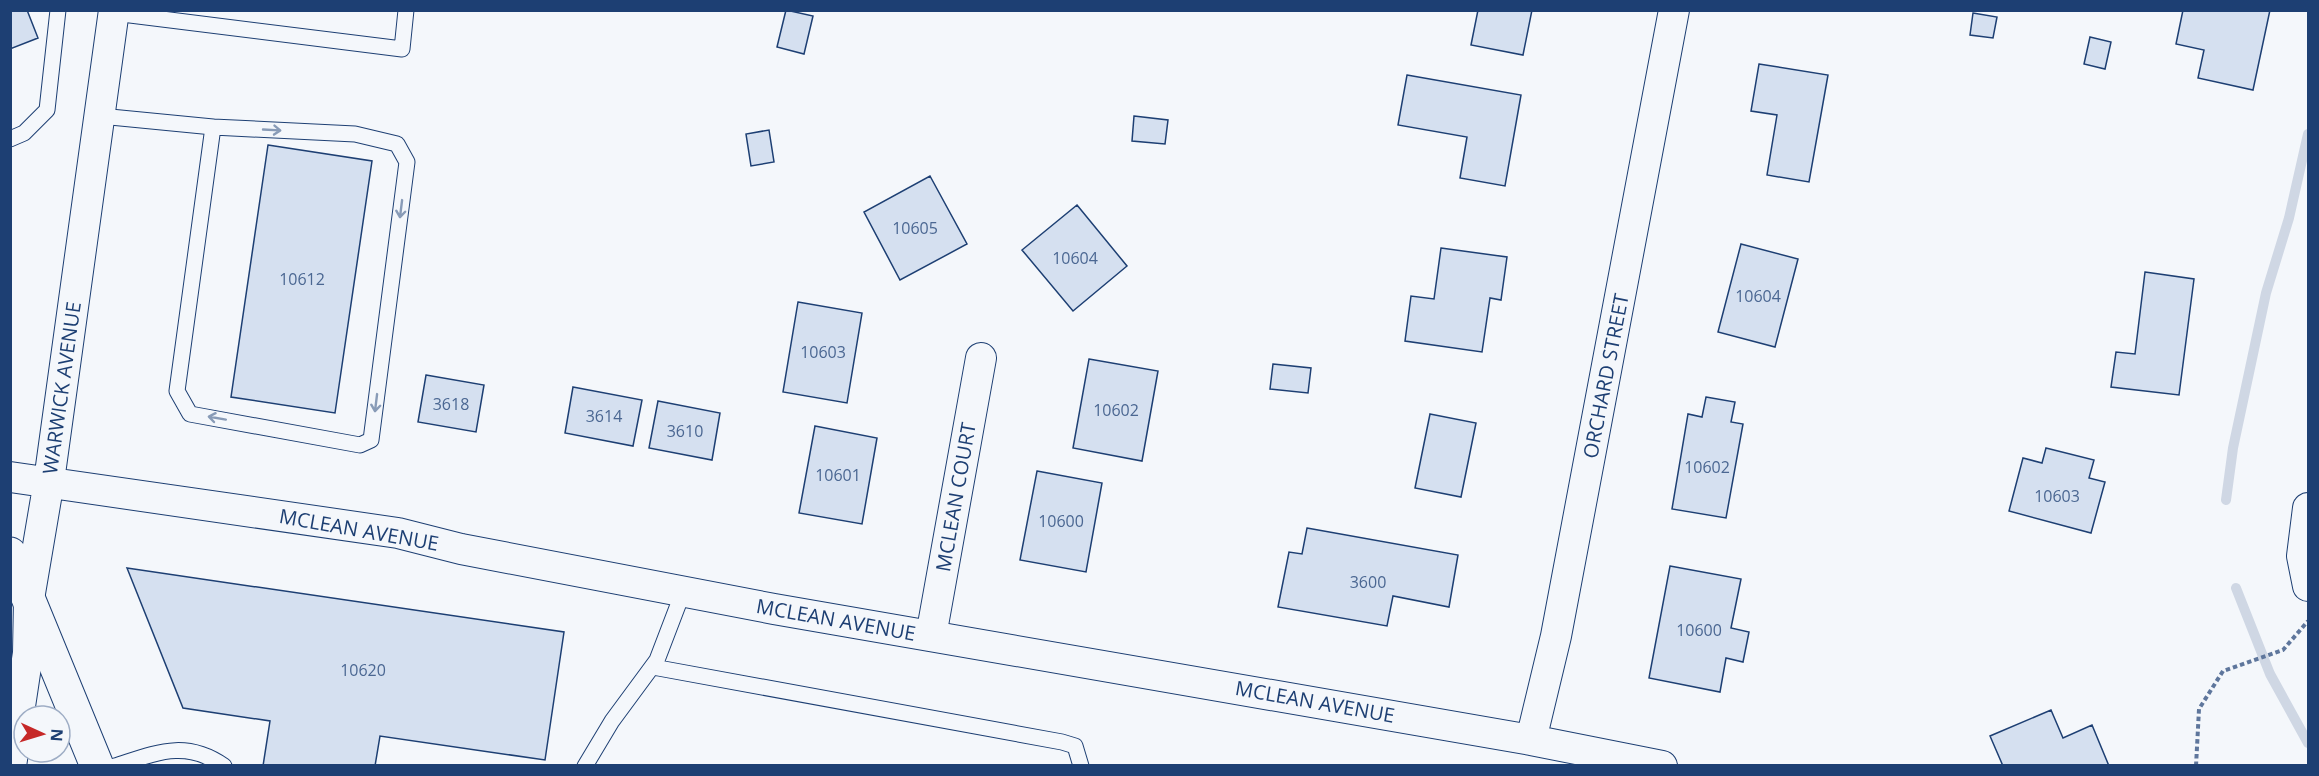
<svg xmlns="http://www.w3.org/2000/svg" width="2319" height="776" font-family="'Open Sans',sans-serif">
<rect width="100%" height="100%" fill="#f4f7fb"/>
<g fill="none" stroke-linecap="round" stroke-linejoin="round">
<path stroke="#cfd7e4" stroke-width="10" d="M2226,500L2233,448L2266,293L2289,218L2308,134
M2236,588L2270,674L2308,743"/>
</g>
<path fill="#d5e0f0" stroke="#1d3f73" stroke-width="1.5" d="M10,10H27L38,38L10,49Z
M786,10L813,16L804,54L777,47Z
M1478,10H1532L1523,55L1471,45Z
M2183,10H2270L2253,90L2198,78L2204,50L2176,44Z
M1973,13L1997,17L1993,38L1970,35Z
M2090,37L2111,42L2105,69L2084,64Z
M1759,64L1828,75L1809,182L1767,175L1777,115L1751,111Z
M1407,75L1521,95L1505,186L1460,178L1467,137L1398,125Z
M1134,116L1168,120L1165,144L1132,141Z
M769,130L774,162L751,166L746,134Z
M268,145L372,161L335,413L231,397Z
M930,176L967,244L900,280L864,212Z
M1077,205L1127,266L1073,311L1022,250Z
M1741,244L1798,259L1775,347L1718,332Z
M1441,248L1507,257L1501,300L1490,298L1482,352L1405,341L1411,296L1434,299Z
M2145,272L2194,279L2179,395L2111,387L2116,352L2135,354Z
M798,302L862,313L847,403L783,392Z
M1089,359L1158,371L1142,461L1073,448Z
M1273,364L1311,368L1308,393L1270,389Z
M426,375L484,385L476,432L418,422Z
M573,387L642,400L633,446L565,433Z
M1706,397L1735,402L1731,422L1743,424L1726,518L1672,509L1688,414L1702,417Z
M658,401L720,413L712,460L649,448Z
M1430,414L1476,423L1461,497L1415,488Z
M815,426L877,438L862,524L799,513Z
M2046,448L2094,460L2089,478L2105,482L2091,533L2009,511L2023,458L2042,463Z
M1037,471L1102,483L1086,572L1020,560Z
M1307,528L1458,555L1449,607L1393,596L1387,626L1278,607L1289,552L1302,554Z
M1670,566L1741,579L1731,628L1749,632L1743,662L1726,658L1720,692L1649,678Z
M127,568L564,632L545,760L380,736L375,766H263L270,721L183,708Z
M2051,710L2063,738L2092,725L2109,766H2003L1990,736Z"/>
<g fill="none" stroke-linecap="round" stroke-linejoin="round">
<defs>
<path id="service" d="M114,13L402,49L406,10
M100,116L213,127L355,134L397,144L407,162L371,440L360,445L190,414L177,391L213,127
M10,139L24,133L47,110L58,10
M653,667L1062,742L1075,746L1081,766
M115,766C156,753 185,739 224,766
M585,766L612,721L657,660L683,592"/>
<path id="minor" d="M10,477L398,533L461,549L774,609L1531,740L1662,766
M2308,508L2302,556L2308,586
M931,636L981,358
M1531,740L1556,636L1674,10
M11,766L28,653L29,599L49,481L114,10"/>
<path id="primary" d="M10,554L97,766"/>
</defs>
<use href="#service" stroke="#1d3f73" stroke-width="17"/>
<use href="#minor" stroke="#1d3f73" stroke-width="32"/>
<use href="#primary" stroke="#1d3f73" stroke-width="35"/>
<path stroke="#5e769c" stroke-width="4" stroke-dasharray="4.5 3" stroke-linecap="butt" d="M2196,766L2199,709L2223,671L2283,650L2308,621"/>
<use href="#service" stroke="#f4f7fb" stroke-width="15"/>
<use href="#minor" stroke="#f4f7fb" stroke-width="30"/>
<use href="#primary" stroke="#f4f7fb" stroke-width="33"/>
</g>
<defs><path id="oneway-shaft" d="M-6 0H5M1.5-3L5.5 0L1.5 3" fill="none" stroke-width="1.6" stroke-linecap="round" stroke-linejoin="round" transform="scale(1.5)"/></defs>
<g stroke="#889bb7">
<use href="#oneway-shaft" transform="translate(272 130) rotate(3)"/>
<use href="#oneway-shaft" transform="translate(401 209) rotate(97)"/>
<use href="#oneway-shaft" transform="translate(376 403) rotate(97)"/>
<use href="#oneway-shaft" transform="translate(217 418) rotate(-170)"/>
</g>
<g text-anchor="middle" stroke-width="4.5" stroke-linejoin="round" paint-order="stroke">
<g font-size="16" fill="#4b6792">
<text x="915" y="234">10605</text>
<text x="1075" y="264">10604</text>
<text x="302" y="285">10612</text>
<text x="1758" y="302">10604</text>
<text x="823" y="358">10603</text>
<text x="451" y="410">3618</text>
<text x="1116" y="416">10602</text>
<text x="604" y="422">3614</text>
<text x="685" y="437">3610</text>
<text x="1707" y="473">10602</text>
<text x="838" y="481">10601</text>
<text x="2057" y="502">10603</text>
<text x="1061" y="527">10600</text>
<text x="1368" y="588">3600</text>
<text x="1699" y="636">10600</text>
<text x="363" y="676">10620</text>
</g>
<g font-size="20" fill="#1d3f73" stroke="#f4f7fb">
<text transform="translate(1606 376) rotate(-79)" y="7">ORCHARD STREET</text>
<text transform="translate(62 388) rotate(-82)" y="7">WARWICK AVENUE</text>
<text transform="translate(956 497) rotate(-80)" y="7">MCLEAN COURT</text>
<text transform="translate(359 530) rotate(10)" y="7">MCLEAN AVENUE</text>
<text transform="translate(836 620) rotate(10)" y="7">MCLEAN AVENUE</text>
<text transform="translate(1315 702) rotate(10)" y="7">MCLEAN AVENUE</text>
</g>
</g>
<rect width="2319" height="776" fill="none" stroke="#1d3f73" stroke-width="24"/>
<g transform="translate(42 734) rotate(94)"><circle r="28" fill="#f4f7fb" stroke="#9eadc5" stroke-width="1.5"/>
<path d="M0-4.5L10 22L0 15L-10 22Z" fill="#c62828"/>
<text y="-9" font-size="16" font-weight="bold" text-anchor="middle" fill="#1d3f73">N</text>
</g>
</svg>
